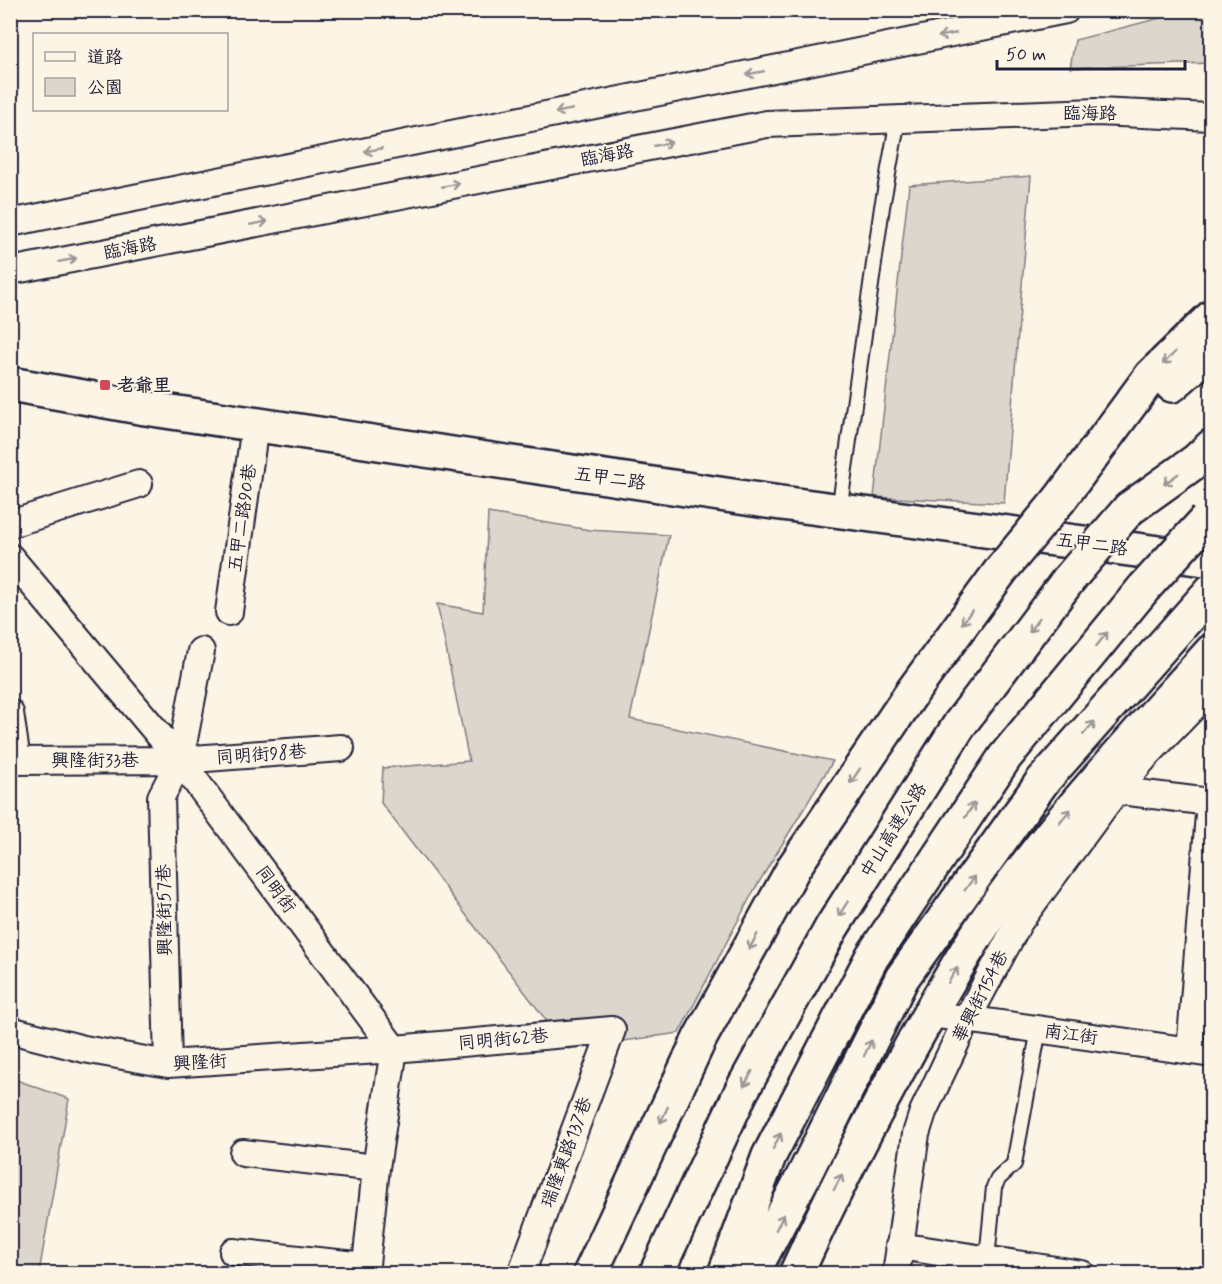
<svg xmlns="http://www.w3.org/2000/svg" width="1222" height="1284" font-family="Mynerve,'LXGW WenKai TC',sans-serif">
<rect width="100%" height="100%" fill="#fcf5e5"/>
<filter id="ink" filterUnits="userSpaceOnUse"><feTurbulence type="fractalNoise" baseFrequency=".0167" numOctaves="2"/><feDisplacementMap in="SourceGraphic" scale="12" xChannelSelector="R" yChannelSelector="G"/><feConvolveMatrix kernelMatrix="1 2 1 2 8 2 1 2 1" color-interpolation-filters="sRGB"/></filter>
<g filter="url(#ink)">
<path fill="#dcd6cc" stroke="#7f7c84" stroke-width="1.5" d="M1187,11H1211V63L1070,68L1075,40Z
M1031,176L1004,503L874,497L909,185Z
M488,513L590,530L669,535L630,719L833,761L753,892L679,1033L568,1049L381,803L383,768L469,761L437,604L483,612Z
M11,1078L69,1099L39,1273H11Z"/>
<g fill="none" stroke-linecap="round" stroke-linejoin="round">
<defs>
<path id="lane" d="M839,511L882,207L898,119
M987,1259L994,1187L998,1179L1014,1164L1039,1029"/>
<path id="street" d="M10,223L1066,10
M10,271L767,124L1096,112L1212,117
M10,524L139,484
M10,557L180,760L394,1049L376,1168L365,1274
M229,612L255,425
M10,713L17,761
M10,761L180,760L341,748
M1104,789L1210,802L1190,1051
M930,1014L1212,1054
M10,1030L84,1049L168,1064L394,1049L612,1030L521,1274
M168,1064L161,797L180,760L201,651
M243,1153L376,1168
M899,1246L1082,1274
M233,1252L366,1266
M896,1274L916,1134L923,1112L967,1019L1019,922L1115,792L1146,756L1212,688"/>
<path id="secondary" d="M10,384L145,408L766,501L1212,560
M796,1274C832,1195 871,1119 913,1043C937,1000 962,956 990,915C1056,820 1135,737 1212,651"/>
<path id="highway" d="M1172,385L1212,350
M1060,499L1151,376L1212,317
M1129,509L1196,461L1212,446
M590,1274L700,1038L794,867L913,691L1002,569
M656,1274L741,1092L832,927L960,724L1069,579
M725,1274L769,1156L872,957L1005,757L1144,588
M752,1274L805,1173L902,978L1042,782L1212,590"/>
</defs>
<use href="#lane" stroke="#22223b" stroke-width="18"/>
<use href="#street" stroke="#22223b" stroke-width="30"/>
<use href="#secondary" stroke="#22223b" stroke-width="38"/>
<use href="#highway" stroke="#22223b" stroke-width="38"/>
<use href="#lane" stroke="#fcf5e5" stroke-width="14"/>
<use href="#street" stroke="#fcf5e5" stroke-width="26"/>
<use href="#secondary" stroke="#fcf5e5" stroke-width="33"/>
<use href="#highway" stroke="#fcf5e5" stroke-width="33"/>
<defs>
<path id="highway-bridge" d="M1002,569L1060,499
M1069,579L1129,509
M1144,588L1206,520"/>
</defs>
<use href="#highway-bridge" stroke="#22223b" stroke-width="38" stroke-linecap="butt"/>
<use href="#highway-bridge" stroke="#fcf5e5" stroke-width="33"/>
</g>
<defs><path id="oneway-shaft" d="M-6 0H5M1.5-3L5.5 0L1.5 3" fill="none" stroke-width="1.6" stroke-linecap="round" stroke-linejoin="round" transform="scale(1.5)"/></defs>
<g stroke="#9a9698">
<use href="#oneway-shaft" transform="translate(947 35) rotate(169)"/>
<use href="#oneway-shaft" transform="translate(755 73) rotate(169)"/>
<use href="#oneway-shaft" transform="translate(564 111) rotate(169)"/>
<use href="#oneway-shaft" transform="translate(663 144) rotate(-11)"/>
<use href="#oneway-shaft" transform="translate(373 150) rotate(169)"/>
<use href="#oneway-shaft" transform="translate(451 185) rotate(-11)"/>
<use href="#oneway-shaft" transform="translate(259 223) rotate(-11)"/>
<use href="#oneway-shaft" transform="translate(68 260) rotate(-11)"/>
<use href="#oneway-shaft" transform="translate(1169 358) rotate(136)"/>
<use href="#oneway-shaft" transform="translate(1171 479) rotate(144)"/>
<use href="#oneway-shaft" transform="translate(967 617) rotate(126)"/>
<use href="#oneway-shaft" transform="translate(1034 625) rotate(127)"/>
<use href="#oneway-shaft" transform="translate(1102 639) rotate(-51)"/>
<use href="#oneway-shaft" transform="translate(1089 728) rotate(-49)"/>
<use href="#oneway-shaft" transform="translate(855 776) rotate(124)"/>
<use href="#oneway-shaft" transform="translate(970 810) rotate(-56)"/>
<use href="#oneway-shaft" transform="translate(1065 816) rotate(-50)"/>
<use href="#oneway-shaft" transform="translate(970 883) rotate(-54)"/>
<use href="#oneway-shaft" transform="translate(843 909) rotate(122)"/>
<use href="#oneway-shaft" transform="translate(753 942) rotate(119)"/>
<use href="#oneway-shaft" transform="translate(953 975) rotate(-58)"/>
<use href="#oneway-shaft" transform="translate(868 1048) rotate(-64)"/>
<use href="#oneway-shaft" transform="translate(748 1079) rotate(119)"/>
<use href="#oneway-shaft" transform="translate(664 1115) rotate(115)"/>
<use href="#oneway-shaft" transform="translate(777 1141) rotate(-63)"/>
<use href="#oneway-shaft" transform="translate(838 1182) rotate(-62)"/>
<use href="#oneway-shaft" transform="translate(780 1222) rotate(-62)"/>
</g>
</g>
<rect fill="#d1495b" stroke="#fcf5e5" stroke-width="2" x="99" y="379" width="12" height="12" rx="3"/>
<g text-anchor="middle" stroke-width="4.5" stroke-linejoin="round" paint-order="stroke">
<g font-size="18" fill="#22223b" stroke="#fcf5e5">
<text x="1090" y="119">臨海路</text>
<text transform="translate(607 155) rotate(-11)" y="6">臨海路</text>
<text transform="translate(130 248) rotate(-11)" y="6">臨海路</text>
<text transform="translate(610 478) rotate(8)" y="6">五甲二路</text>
<text transform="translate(242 518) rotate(-82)" y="6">五甲二路90巷</text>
<text transform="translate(1092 544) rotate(8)" y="6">五甲二路</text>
<text transform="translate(261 754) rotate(-4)" y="6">同明街98巷</text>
<text x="95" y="766">興隆街33巷</text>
<text transform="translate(893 830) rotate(-58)" y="6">中山高速公路</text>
<text transform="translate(276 889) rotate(54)" y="6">同明街</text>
<text transform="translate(164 910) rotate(-91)" y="6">興隆街57巷</text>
<text transform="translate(980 996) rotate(-63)" y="6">華興街154巷</text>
<text transform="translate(1071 1034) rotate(8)" y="6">南江街</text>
<text transform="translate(503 1039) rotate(-5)" y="6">同明街62巷</text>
<text transform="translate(200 1062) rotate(-3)" y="6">興隆街</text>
<text transform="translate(566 1152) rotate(-70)" y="6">瑞隆東路137巷</text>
</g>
<g font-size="18" font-weight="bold" fill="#22223b" stroke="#fcf5e5" text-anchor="start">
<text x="117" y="391">老爺里</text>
</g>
</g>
<rect width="1222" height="1284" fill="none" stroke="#fcf5e5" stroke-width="36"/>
<rect x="18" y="18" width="1186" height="1248" fill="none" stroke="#22223b" stroke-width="2" filter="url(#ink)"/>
<rect x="33" y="33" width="195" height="78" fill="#fcf5e5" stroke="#a5a1a1" stroke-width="1.5"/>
<rect x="45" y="52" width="30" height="9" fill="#fcf5e5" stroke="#a5a1a1" stroke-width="1.5"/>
<text x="87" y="63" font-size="18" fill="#22223b">道路</text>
<rect x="45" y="78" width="30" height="18" fill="#dcd6cc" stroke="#a5a1a1" stroke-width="1.5"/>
<text x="87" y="93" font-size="18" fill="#22223b">公園</text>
<path d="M997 60v9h188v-9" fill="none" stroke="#22223b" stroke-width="3"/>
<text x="1006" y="60" font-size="18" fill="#22223b" stroke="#fcf5e5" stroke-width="4.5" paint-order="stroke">50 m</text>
</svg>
